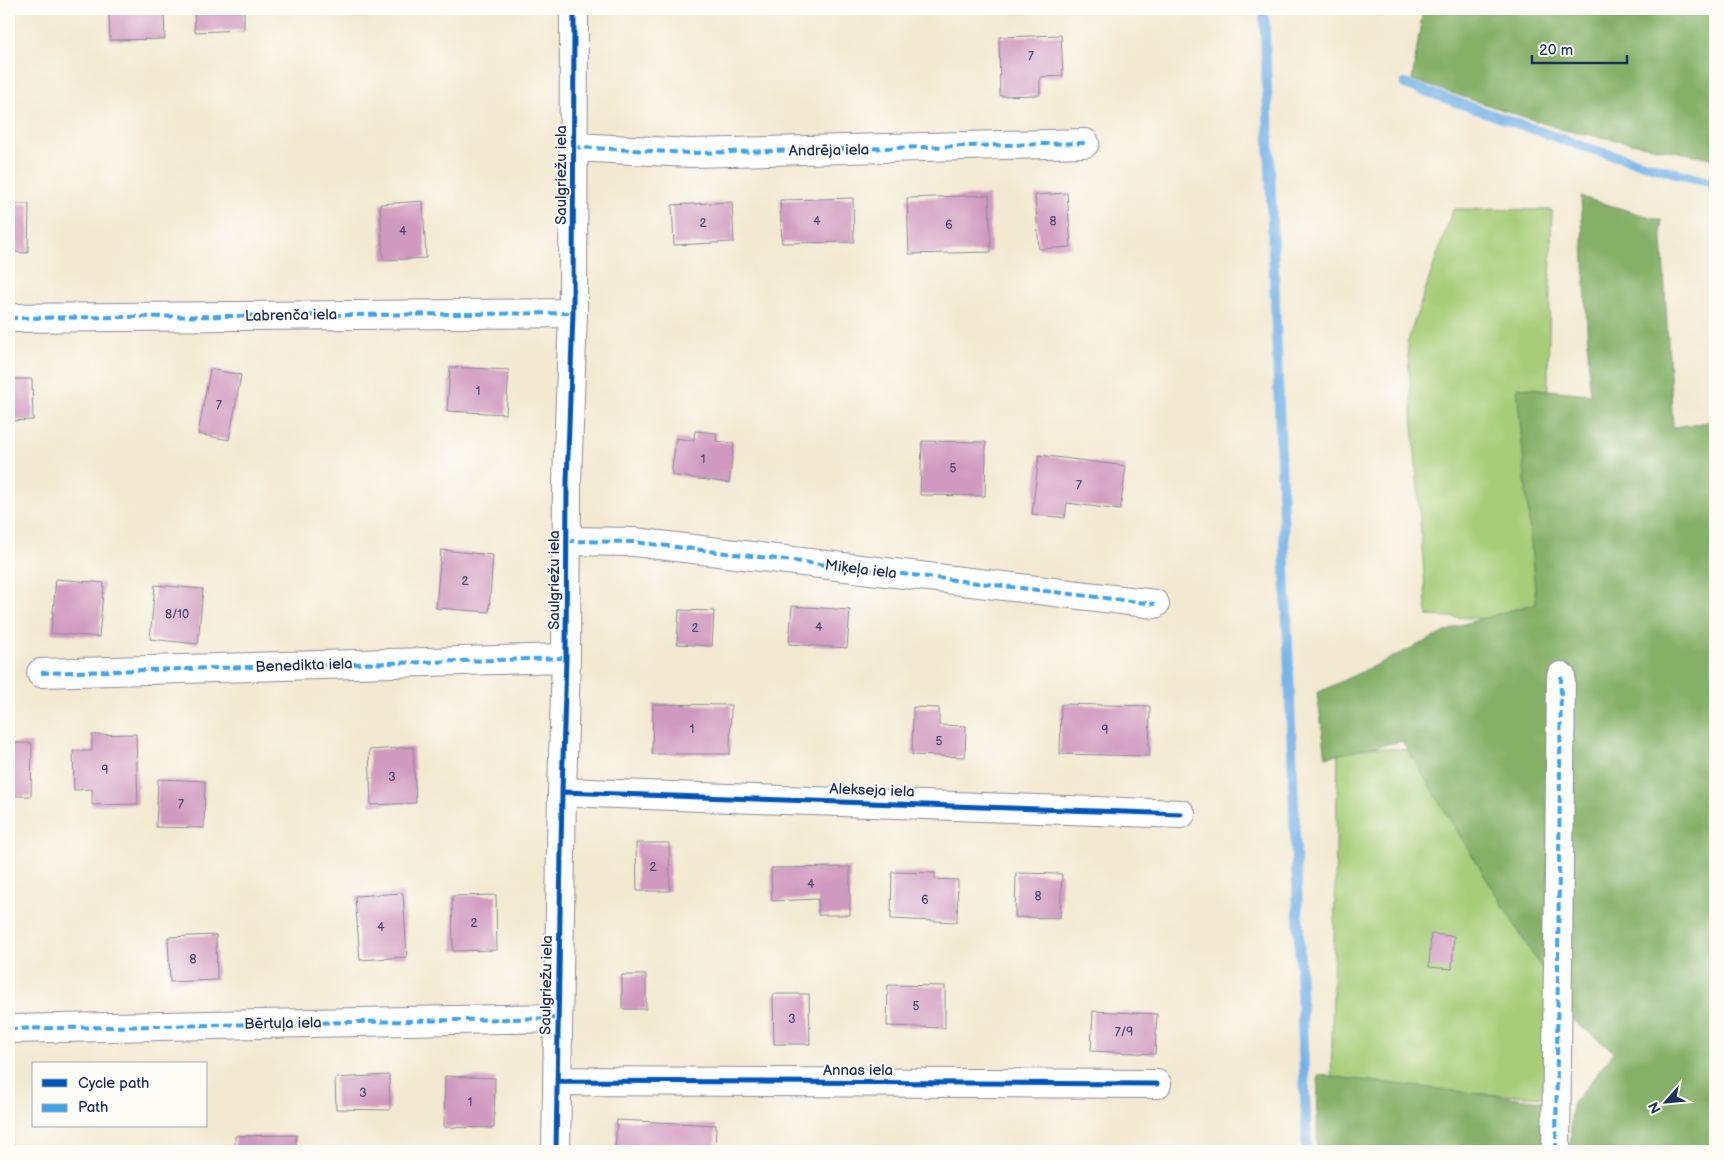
<svg xmlns="http://www.w3.org/2000/svg" width="1724" height="1160" font-family="'Balsamiq Sans',sans-serif">
<rect width="100%" height="100%" fill="#fdfcf7"/>
<filter id="ink" filterUnits="userSpaceOnUse"><feTurbulence type="fractalNoise" baseFrequency=".02" numOctaves="2"/><feDisplacementMap in="SourceGraphic" scale="10" xChannelSelector="R" yChannelSelector="G"/><feConvolveMatrix kernelMatrix="1 2 1 2 8 2 1 2 1" color-interpolation-filters="sRGB"/></filter>
<filter id="wash" filterUnits="userSpaceOnUse"><feTurbulence type="fractalNoise" baseFrequency=".0096" numOctaves="4" result="noise"/><feDisplacementMap in="SourceGraphic" scale="20" xChannelSelector="R" yChannelSelector="G"/><feGaussianBlur stdDeviation="1.12" result="paint"/><feColorMatrix in="noise" values="0 0 0 0 0 0 0 0 0 0 0 0 0 0 0 0 0 1.4 0 .05"/><feComposite in="paint" operator="in"/></filter>
<g filter="url(#wash)">
<rect width="100%" height="100%" fill="#f3e9d1"/>
<path fill="#a7cd78" stroke="#617e6b" d="M1453,209L1552,210L1542,621L1427,616L1407,343Z
M1338,745L1426,751L1548,873L1545,1097L1331,1086Z"/>
<path fill="#85b068" stroke="#507063" d="M1423,9H1715V159L1564,130L1412,80Z
M1581,197L1661,220L1673,427L1715,421V1151H1570L1572,1105L1614,1052L1573,1020L1402,741L1326,757L1317,693L1460,625L1536,603L1517,387L1590,394Z
M1318,1075L1543,1101L1542,1151H1317Z"/>
<g fill="none" stroke-linecap="round" stroke-linejoin="round">
<path stroke="#76b2e8" stroke-width="10" d="M1264,9L1307,1151
M1405,84L1584,147L1715,184"/>
</g>
<g id="blocks">
<path fill="#d099bf" d="M109,9H164L165,39L110,40Z
M194,9H244V30L195,32Z
M1061,35L1063,76L1040,77V95L1000,96L999,37Z
M1067,193L1071,247L1039,249L1035,195Z
M989,195L991,252L909,254L907,198Z
M853,198L854,242L782,243L780,200Z
M423,201L426,258L383,260L380,204Z
M732,202L734,242L674,245L672,205Z
M9,204H29L28,253L9,252Z
M450,367L509,370L506,414L447,411Z
M210,369L241,375L229,440L198,434Z
M9,379H32L33,420L9,421Z
M695,431L717,433L716,441L734,443L729,483L671,475L676,438L694,441Z
M922,441L986,442L985,496L920,495Z
M1039,455L1126,466L1120,510L1067,503L1065,518L1032,514Z
M441,550L493,555L489,612L436,608Z
M56,579L104,583L99,637L51,633Z
M155,585L203,589L198,644L150,639Z
M792,606L850,610L847,648L789,644Z
M679,610L714,611L712,646L677,644Z
M653,704L731,705L730,754H652Z
M1061,704L1150,706L1149,756L1060,754Z
M913,707L939,708V725L966,726L965,757L912,755Z
M136,734L138,804L92,805V789L74,790L73,751H92V735Z
M9,743H32L31,796H9Z
M413,747L416,803L371,805L369,750Z
M158,779L205,781L204,828L156,827Z
M636,843H669L670,891H637Z
M850,867V915H818V899L772,901L771,868Z
M892,872L935,873V879L958,880L957,922L891,919Z
M1016,873L1062,874L1060,918L1015,917Z
M403,893L407,957L360,960L355,896Z
M496,895L497,950L453,951L452,896Z
M1431,934L1454,936L1452,969L1429,967Z
M216,935L217,980L170,982L168,937Z
M622,975H646V1009H622Z
M888,985L945,986V1028L887,1026Z
M773,994H809L810,1044H774Z
M1093,1011L1157,1014L1155,1054L1091,1051Z
M389,1075L390,1110L336,1109L335,1078Z
M445,1076L495,1078L494,1128L444,1127Z
M617,1120L716,1125L715,1151H615Z
M9,1124H10L12,1151H9Z
M296,1135V1151H235V1136Z"/>
</g>
</g>
<g filter="url(#ink)">
<use href="#blocks" fill-opacity="0" stroke="#878c98" stroke-width="1"/>
<g fill="none" stroke-linecap="round" stroke-linejoin="round">
<defs>
<path id="street" d="M573,147L691,153L1085,143
M9,318L573,313
M566,541L634,542L1155,604
M41,673L566,658
M562,792L1181,814
M9,1029L558,1018
M558,1081L1157,1084
M556,1151L562,792L566,658L567,482L573,313L574,9
M1556,1151L1561,676"/>
</defs>
<use href="#street" stroke="#878c98" stroke-width="30"/>
<use href="#street" stroke="#fff" stroke-width="28"/>
<path stroke="#3da3ed" stroke-width="4" stroke-dasharray="8 4" stroke-linecap="butt" d="M573,147L691,153L1085,143
M9,318L573,313
M566,541L634,542L1155,604
M41,673L566,658
M9,1029L558,1018
M1556,1151L1561,676"/>
<defs>
<path id="cycleway" d="M562,792L1181,814
M558,1081L1157,1084
M556,1151L562,792L566,658L567,482L573,313L574,9"/>
</defs>
<use href="#cycleway" stroke="#fdfcf7" stroke-width="8"/>
<use href="#cycleway" stroke="#0057b8" stroke-width="5"/>
</g>
</g>
<g text-anchor="middle" stroke-width="4" stroke-linejoin="round" paint-order="stroke">
<g font-size="12" fill="#484a76">
<text x="1031" y="60">7</text>
<text x="817" y="225">4</text>
<text x="1053" y="225">8</text>
<text x="703" y="227">2</text>
<text x="949" y="229">6</text>
<text x="403" y="235">4</text>
<text x="478" y="395">1</text>
<text x="219" y="409">7</text>
<text x="703" y="463">1</text>
<text x="953" y="472">5</text>
<text x="1079" y="489">7</text>
<text x="465" y="585">2</text>
<text x="177" y="618">8/10</text>
<text x="819" y="631">4</text>
<text x="695" y="632">2</text>
<text x="692" y="733">1</text>
<text x="1105" y="734">9</text>
<text x="939" y="745">5</text>
<text x="105" y="774">9</text>
<text x="392" y="781">3</text>
<text x="181" y="808">7</text>
<text x="653" y="871">2</text>
<text x="811" y="888">4</text>
<text x="1038" y="900">8</text>
<text x="925" y="904">6</text>
<text x="474" y="927">2</text>
<text x="381" y="931">4</text>
<text x="193" y="963">8</text>
<text x="916" y="1010">5</text>
<text x="792" y="1023">3</text>
<text x="1124" y="1036">7/9</text>
<text x="363" y="1097">3</text>
<text x="470" y="1106">1</text>
</g>
<g font-size="15" fill="#1b2f5e" stroke="#fdfcf7">
<text transform="translate(829 150) rotate(-1)" y="5">Andrēja iela</text>
<text transform="translate(561 175) rotate(-90)" y="5">Saulgriežu iela</text>
<text transform="translate(291 315) rotate(-1)" y="5">Labrenča iela</text>
<text transform="translate(861 569) rotate(7)" y="5">Miķeļa iela</text>
<text transform="translate(554 580) rotate(-90)" y="5">Saulgriežu iela</text>
<text transform="translate(304 665) rotate(-2)" y="5">Benedikta iela</text>
<text transform="translate(872 790) rotate(2)" y="5">Alekseja iela</text>
<text transform="translate(546 985) rotate(-89)" y="5">Saulgriežu iela</text>
<text transform="translate(283 1023) rotate(-1)" y="5">Bērtuļa iela</text>
<text x="858" y="1075">Annas iela</text>
</g>
</g>
<rect width="1724" height="1160" fill="none" stroke="#fdfcf7" stroke-width="30"/>
<rect x="32" y="1062" width="175" height="65" fill="#fdfcf7" stroke="#a3aaba"/>
<rect x="42" y="1079" width="25" height="8" fill="#0057b8" stroke="#a3aaba"/>
<text x="78" y="1088" font-size="15" fill="#1b2f5e">Cycle path</text>
<rect x="42" y="1104" width="25" height="8" fill="#3da3ed" stroke="#a3aaba"/>
<text x="78" y="1112" font-size="15" fill="#1b2f5e">Path</text>
<g transform="translate(1666 1102) rotate(243)" stroke="#fdfcf7" stroke-width="4" paint-order="stroke">
<path d="M0-4L9 19L0 12L-9 19Z" fill="#1b2f5e"/>
<text y="-8" font-size="14" font-weight="bold" text-anchor="middle" fill="#1b2f5e">N</text>
</g>
<path d="M1532 55v8h95v-8" fill="none" stroke="#1b2f5e" stroke-width="2.5"/>
<text x="1539" y="55" font-size="15" fill="#1b2f5e" stroke="#fdfcf7" stroke-width="4" paint-order="stroke">20 m</text>
</svg>
